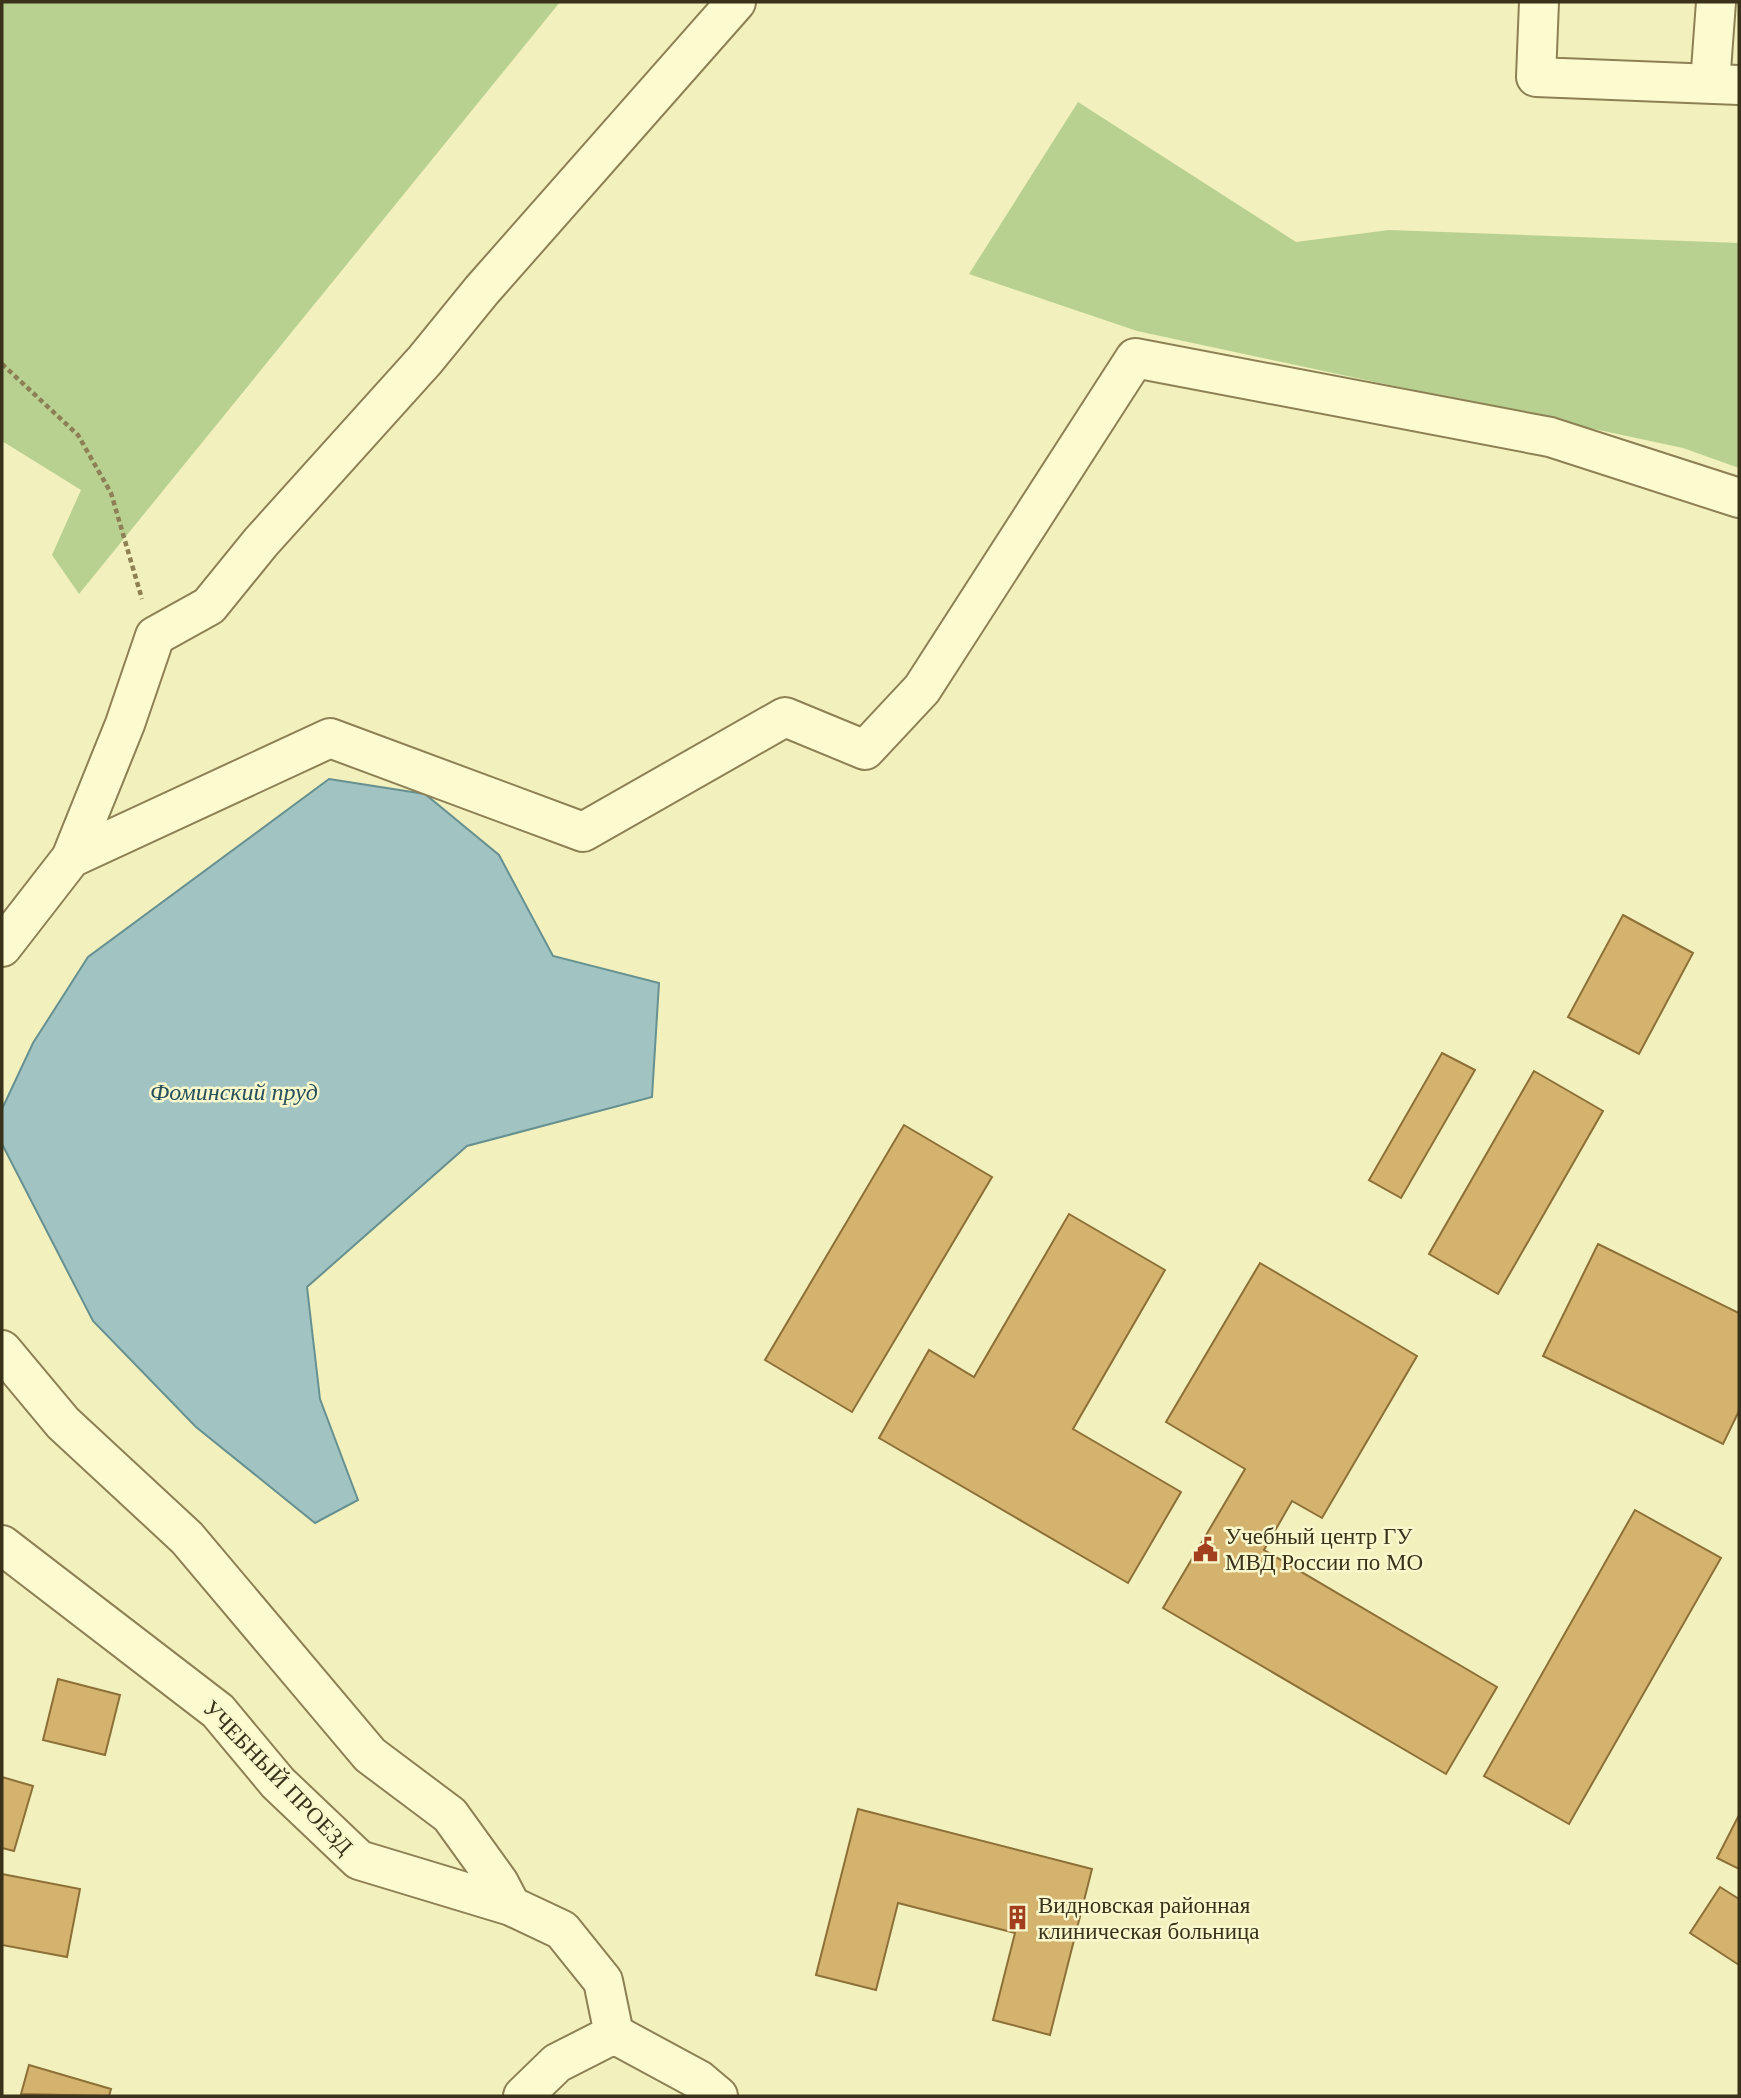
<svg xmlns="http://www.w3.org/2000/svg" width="1741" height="2098" font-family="'Times New Roman',serif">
<rect width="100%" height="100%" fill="#f2f0bd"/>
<path fill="#b8d190" d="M2,2H560L79,594L52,555L81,490L2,441Z
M1078,102L1296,242L1389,230L1739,243V468L1683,448L1137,331L969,274Z"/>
<path fill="#a1c3c2" stroke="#679191" stroke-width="2" d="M329,779L425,794L499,855L553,956L659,983L652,1097L467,1146L307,1287L320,1399L358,1500L315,1523L196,1427L93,1321L2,1144V1109L33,1043L88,957Z"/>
<path fill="#d4b36e" stroke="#8d7037" stroke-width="2" d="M1623,915L1693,953L1639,1054L1568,1017Z
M1442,1053L1475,1070L1401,1198L1369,1180Z
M1534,1071L1603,1111L1498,1294L1429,1254Z
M904,1125L992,1177L852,1412L765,1360Z
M1069,1214L1165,1270L1073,1429L1181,1492L1128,1583L879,1438L929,1350L974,1377Z
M1598,1244L1739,1313V1411L1723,1444L1543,1356Z
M1260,1263L1417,1356L1322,1518L1292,1501L1264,1550L1497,1687L1446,1774L1163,1608L1245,1469L1166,1422Z
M1635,1510L1721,1558L1569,1824L1484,1776Z
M58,1679L120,1695L105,1755L43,1740Z
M2,1777L33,1786L14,1851L2,1848Z
M858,1809L1092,1869L1050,2035L993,2020L1015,1933L898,1903L876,1990L816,1975Z
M1739,1815V1869L1717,1858Z
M2,1874L80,1889L67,1957L2,1945Z
M1720,1887L1739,1899V1965L1690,1933Z
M29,2065L111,2089L109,2096L21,2094Z"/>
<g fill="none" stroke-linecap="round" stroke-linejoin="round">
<defs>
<path id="minor" d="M1539,2L1536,77L1739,85
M1710,84L1716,2
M71,858L330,738L583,832L785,717L865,750L922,689L1135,358L1550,437L1739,498
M2,947L71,858L125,724L155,636L209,606L261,542L425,360L482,290L736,2
M2,1350L63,1423L187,1538L370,1755L450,1815L499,1883L511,1906
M2,1545L218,1711L278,1783L359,1860L511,1906L562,1930L603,1981L614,2034L699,2080L718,2096
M523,2096L557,2063L614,2034"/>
</defs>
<use href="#minor" stroke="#8c8054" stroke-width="42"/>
<path stroke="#8c8054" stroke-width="4.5" stroke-dasharray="5 3.5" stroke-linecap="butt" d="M2,364L78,435L111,493L142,599"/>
<use href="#minor" stroke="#fcfbd0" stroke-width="38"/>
</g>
<defs>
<symbol id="civic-bare" viewBox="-9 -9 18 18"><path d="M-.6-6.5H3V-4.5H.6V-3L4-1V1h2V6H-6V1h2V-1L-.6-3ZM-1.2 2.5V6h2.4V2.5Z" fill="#a13f1e" stroke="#f9f8cd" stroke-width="2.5" paint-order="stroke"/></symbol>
<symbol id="building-bare" viewBox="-9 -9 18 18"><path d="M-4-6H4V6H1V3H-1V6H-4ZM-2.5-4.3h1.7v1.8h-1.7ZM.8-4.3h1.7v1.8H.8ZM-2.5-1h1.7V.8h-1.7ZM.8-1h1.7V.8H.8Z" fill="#a13f1e" stroke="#f9f8cd" stroke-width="2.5" paint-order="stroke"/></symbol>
</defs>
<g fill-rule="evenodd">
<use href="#civic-bare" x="1188" y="1532" width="35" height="35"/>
<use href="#building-bare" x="1000" y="1900" width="35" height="35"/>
</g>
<g text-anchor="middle" stroke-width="5" stroke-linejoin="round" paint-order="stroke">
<g font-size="23" fill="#39311a" stroke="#f9f8cd" text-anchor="start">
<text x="1225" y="1544">Учебный центр ГУ<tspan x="1225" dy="26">МВД России по МО</tspan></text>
<text x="1038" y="1913">Видновская районная<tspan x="1038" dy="26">клиническая больница</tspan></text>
</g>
<g font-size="23" fill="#39311a" stroke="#f9f8cd">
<text transform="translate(278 1777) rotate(46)" y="8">УЧЕБНЫЙ ПРОЕЗД</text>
</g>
<g font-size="24" font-style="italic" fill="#28515b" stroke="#f9f8cd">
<text x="234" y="1100">Фоминский пруд</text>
</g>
</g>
<rect width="1741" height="2098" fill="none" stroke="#39311a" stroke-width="7"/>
</svg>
